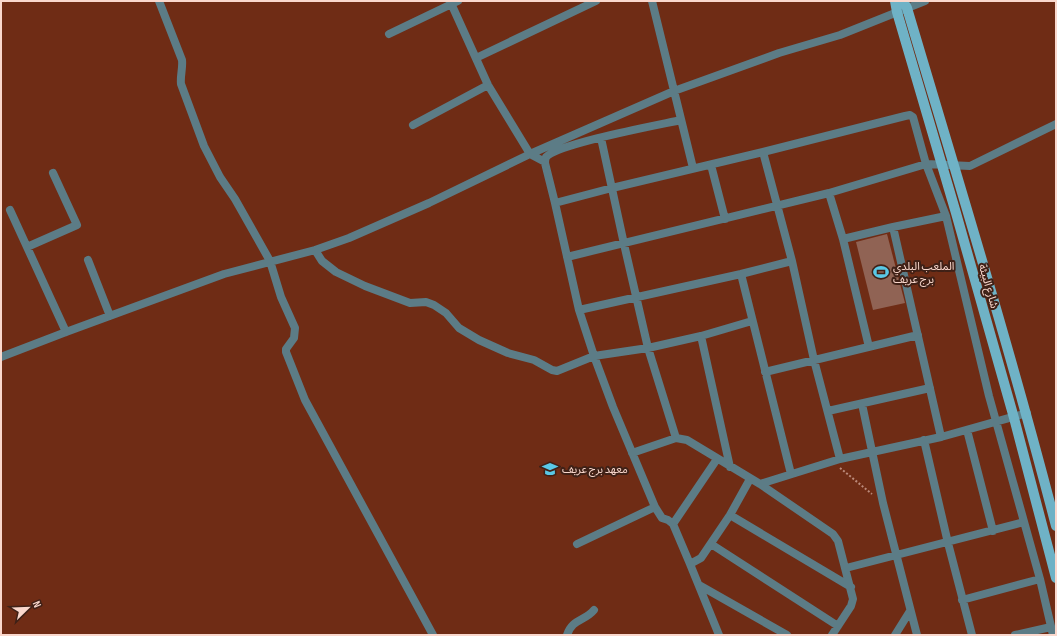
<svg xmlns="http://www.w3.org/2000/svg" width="1057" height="636" font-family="'Sofia Sans Condensed','Noto Sans Arabic',sans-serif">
<rect width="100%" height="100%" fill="#6f2c15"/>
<path fill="#906354" d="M887,234L905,303L873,310L856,242Z"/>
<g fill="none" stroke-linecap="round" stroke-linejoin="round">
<path stroke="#bb8a7a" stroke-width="2" stroke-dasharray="2 2" stroke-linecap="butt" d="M840,468L872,494"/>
<path stroke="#5c7c86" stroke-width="8" d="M159,1L182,60C183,68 180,76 181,84L204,146L220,177L235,199L270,261L281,297L295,328L294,338L286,349V352L305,400L433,635
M450,1L488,85L530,154L545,162
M652,1L693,168
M389,34L458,1
M476,58L596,1
M681,120C658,125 559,143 546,157C545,160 545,161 545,163L555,203L579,310L594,356L613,407L655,507L662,518L668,520L673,524L717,459
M413,125L488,85
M601,138L624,244L648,348L676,438
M763,152L792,261L814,360L840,459
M711,165L725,219
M829,193L843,239L869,347
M555,203L612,188L763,152L905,116L910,115L913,117L926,164L946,216L989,396L1040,579L1053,635
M10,210L66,332
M893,227L941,437
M843,239L893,227L946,216
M27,247L77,225L53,173
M315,250L322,261L336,272L365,286L410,303L426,302L434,305L446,313L459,328L479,340L508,353L534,360L552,370L557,371L594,356L648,348L701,336L752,321
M567,257L829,193L926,164L970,166L1056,124
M88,260L110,316
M741,274L791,474
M579,310L741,274L792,261
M701,336L730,467
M1,357L66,332L224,274L315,250L349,238L429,203L530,154L674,91L779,53L840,35L925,1
M765,372L918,335
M862,404L883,503L917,635
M828,411L930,388
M967,430L993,531
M924,440L948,543L972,635
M632,453L676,438L687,440L760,484L833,534L838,541L853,599L851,606L832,635
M760,484L840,459L941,437L1027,413
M730,515L851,587
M673,524L690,564L701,558L730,515L750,479
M577,544L655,507
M711,544L838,626
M690,564L719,635
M846,568L1024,522
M699,585L787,635
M962,600L1040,579
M567,635C572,619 585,621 594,610
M895,635L910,611
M1015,635L1051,627"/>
<path stroke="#6fb2c6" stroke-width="10" d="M895,1L897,12L956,213L1014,418L1056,578
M903,1L907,8C958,180 1011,352 1056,526"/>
</g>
<defs>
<symbol id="stadium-bare" viewBox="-9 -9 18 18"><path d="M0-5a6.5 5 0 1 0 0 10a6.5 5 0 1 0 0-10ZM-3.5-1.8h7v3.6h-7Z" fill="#5ac8e6" stroke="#3f2117" stroke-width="2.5" paint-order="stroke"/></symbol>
<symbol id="school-bare" viewBox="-9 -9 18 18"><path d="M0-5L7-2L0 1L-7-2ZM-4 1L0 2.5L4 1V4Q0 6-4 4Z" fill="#5ac8e6" stroke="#3f2117" stroke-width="2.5" paint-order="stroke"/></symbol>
</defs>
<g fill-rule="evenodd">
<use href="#stadium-bare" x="870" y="261" width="22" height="22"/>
<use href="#school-bare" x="539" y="458" width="22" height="22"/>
</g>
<g text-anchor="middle" stroke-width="4" stroke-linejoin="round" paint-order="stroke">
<g font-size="11" fill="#fad8cd" stroke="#3f2117" text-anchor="start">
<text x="893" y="270">الملعب البلدي<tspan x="893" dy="13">برج عريف</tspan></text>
<text x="562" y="473">معهد برج عريف</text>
</g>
<g font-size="11" fill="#fad8cd" stroke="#3f2117">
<text transform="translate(989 286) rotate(74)" y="4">شارع البيئة</text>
</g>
</g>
<rect width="1057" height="636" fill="none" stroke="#fad8cd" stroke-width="4"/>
<g transform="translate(28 608) rotate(67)" stroke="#3f2117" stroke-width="3" paint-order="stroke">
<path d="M0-3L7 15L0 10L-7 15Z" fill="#fad8cd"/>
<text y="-6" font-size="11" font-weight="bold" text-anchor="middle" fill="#fad8cd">N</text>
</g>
</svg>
